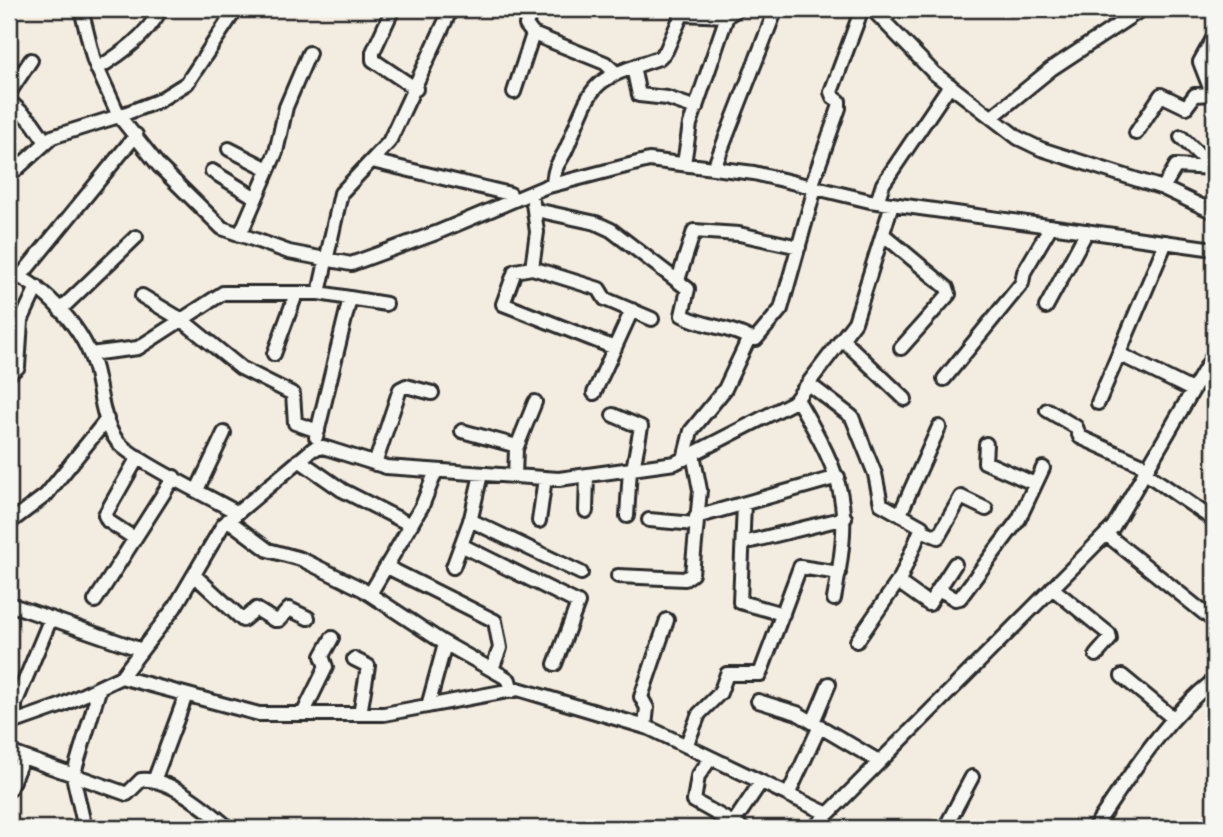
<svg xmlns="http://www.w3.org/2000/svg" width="1223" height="837" font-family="Dekko,sans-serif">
<rect width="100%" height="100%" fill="#f3ece0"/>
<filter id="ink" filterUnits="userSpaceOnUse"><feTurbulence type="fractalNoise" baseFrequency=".0143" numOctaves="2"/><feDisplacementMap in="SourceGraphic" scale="14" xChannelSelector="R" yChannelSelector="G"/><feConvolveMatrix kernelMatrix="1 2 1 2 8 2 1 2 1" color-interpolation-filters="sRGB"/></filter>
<g filter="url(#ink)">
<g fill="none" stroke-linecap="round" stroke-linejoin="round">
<defs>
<path id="street" d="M81,9L94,61L119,116L158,101L187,83L236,9
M872,9L934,73L1018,138L1041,149L1163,188L1214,212
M391,13L373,52V60L416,89
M883,20L894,9
M533,34L605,63L616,73
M1214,37L1200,62L1214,98
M633,67L639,95L667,98L696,108
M97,69C124,52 146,36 161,9
M514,92L533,34L526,25L531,9
M9,93L31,60
M9,101L32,122L46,142
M992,117L1051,69L1142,9
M1136,133L1161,95L1186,107L1195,95L1212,94
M1181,137L1213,168
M229,149L268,169
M372,161L510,194L509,202
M684,164L690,124L727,16L738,9
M714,168L776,9
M212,171L256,198
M9,176L52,137L119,116L159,166L222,228L289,252L351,264L436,233L545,187L649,160L754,173L870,201L1214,249
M553,184C555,161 561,163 568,145C595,78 590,82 659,58L666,51L682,14L727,16
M811,187L839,108V101L833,97L831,92L862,9
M1163,188L1176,166L1214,168
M877,202L883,184L950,85
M533,203L537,232L532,268L599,289L605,299L652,319
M536,210L596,223L611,230L688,289L682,315C703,327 728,326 749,338
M240,235L276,152L286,107L309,53
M884,235L947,288L949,294L901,348
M532,268L515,271L503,304L615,348
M9,272C46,287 85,330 95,369C101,392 102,421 117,441C132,460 210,497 236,512
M20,277L136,135
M678,280L694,231L739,234L799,247
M319,293L386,304
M142,296L182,320L241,368L293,394L295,423L318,431
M1046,307L1087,231
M60,310L136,237
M843,340L905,399
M90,354L138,348L223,293H319L341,193L389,142L451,9
M274,354L296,294
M1119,354L1192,390
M9,374L18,367L21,321L37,287
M944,379L1022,283L1024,272L1051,226
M809,384L852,417L875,474L881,504L922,527L901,577L857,641
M594,393L632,310
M797,399C846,484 852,502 834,599
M1098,403L1166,242
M1047,410L1076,427L1080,437L1147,467
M613,415L641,427L633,469
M462,431L517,446
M316,437L350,298
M986,444L985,462L1035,484
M684,459L691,431L725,389L749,338L756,339L781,309L815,188
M299,460L342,490L411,525
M375,464L400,389L406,386L432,393
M1144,472L1214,520
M515,476L516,449L535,402
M197,490L224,433
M744,504L740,602L783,614
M586,511L587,475
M900,514L939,427
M627,516L630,469
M696,517L838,477
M228,520L268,550L301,559L362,589L441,641L503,676L509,680L512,691
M470,520L581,573
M649,520L695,524
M539,521L545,478
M9,523L46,495L107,419
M921,530L938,537L961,497L986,509
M1106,534L1214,621
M134,538L108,521L105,515L138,457
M743,543L845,518
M461,545L578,603L555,664
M387,567L495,621L500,648L492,669
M453,567L471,518L481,474
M194,575L243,620L256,609L274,620H279L289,609L308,618
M618,576L685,579L692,574L700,490L693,454
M898,582L929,604L955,564
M1052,588L1109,634L1110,639L1096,655
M939,589L955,599L960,598L1019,519L1043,468
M370,594L422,506L436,471
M95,601L174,477
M9,604L139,649
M354,659L368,666L360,714
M1122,676L1173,718
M121,677L259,714H384L518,689L649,728L828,814
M758,701L797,713L880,762
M428,706L445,644
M303,714L326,667L322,656L332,638
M15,722V704L51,618
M813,722L829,684
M9,724L60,706L121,677L175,607L223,525L313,449L323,447L386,467L559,479L675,463L794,402L855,322L892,204
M645,726L647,708L641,697L667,620
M686,746L699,714L720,693L727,674H760L800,567L839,573
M9,752L127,794L141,780C170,777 208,811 229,828
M711,758L698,776L694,801L742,828
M154,781L186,695
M9,790L22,759
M788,795L820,726
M734,822L761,782
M85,828L73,776L100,687
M814,828L1113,527L1214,354
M945,828L972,777
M1094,828C1130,775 1163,721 1214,680"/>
</defs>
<use href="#street" stroke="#2b2b2b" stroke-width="18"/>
<use href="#street" stroke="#f6f6f2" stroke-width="12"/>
</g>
</g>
<rect width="1223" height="837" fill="none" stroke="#f6f6f2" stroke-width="35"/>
<rect x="18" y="18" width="1188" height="802" fill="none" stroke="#2b2b2b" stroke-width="2.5" filter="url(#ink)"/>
</svg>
